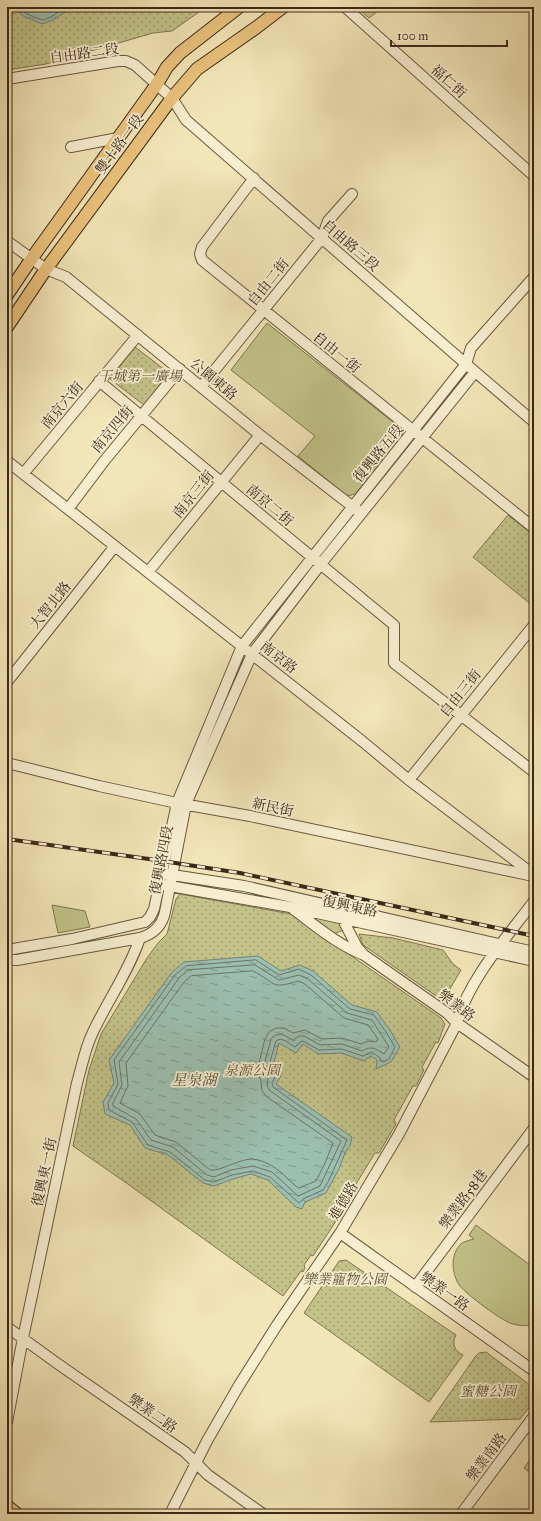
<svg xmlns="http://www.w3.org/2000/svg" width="541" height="1521" font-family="'IM FELL Great Primer','Noto Serif TC',serif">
<defs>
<pattern id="park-dots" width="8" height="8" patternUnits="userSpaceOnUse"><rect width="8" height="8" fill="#c2c289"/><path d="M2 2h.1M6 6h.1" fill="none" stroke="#9f9e6f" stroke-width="1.8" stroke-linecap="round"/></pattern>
<pattern id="water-ripples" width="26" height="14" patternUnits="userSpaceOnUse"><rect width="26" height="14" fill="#9bbfb1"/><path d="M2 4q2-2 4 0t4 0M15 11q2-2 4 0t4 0" fill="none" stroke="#809b8f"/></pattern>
</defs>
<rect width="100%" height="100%" fill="#f2e5b7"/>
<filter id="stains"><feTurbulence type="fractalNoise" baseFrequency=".005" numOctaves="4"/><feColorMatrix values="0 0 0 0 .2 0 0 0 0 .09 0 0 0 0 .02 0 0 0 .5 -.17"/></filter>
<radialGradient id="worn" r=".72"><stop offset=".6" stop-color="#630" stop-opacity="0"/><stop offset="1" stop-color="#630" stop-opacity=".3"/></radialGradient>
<path fill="#c2c289" stroke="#807551" d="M367,7H383L369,18L361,11Z
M267,323L402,429V437L355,494L347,496L298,456L315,436L231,370Z
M52,905L85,911L90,927L58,933Z
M312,916L339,921L343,930L334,934L313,919Z
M476,1225L534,1268V1325C527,1326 520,1326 513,1324C503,1322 466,1294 460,1286C451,1274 450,1253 462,1243C466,1241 470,1240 474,1239L469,1235Z
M534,1454V1476L524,1468Z"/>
<path fill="url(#park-dots)" stroke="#807551" d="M7,7H206L172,31L153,33L46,64L7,70Z
M135,347L169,373L144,405L110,379Z
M508,515L534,536V607L473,557Z
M180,894L291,914L441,1018L445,1024L438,1043L436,1042L422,1067L424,1070L416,1086H413L394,1120L396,1124L379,1153H375L345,1202L348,1203L313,1256L311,1255L304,1265L305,1268L303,1272L301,1271L283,1296L125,1182L73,1146L89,1070L101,1034L147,958L158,943L167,934L176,899Z
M359,934L393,938L443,950L453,964L461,970L447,994L436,996L363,945Z
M346,1260L456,1335C451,1344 455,1351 463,1355L429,1402L304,1313L339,1261Z
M486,1352L534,1388V1401L520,1419L430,1422L475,1357L479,1353Z"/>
<path fill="url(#water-ripples)" stroke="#758374" d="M13,7H73L53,20L42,24L23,16Z
M258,956L281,971L300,965L313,971L352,1005L377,1012L390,1030L400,1047L391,1062L376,1069L377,1060L371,1056L364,1061L341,1053L318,1054L303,1044L296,1053L279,1043L272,1070L281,1076L276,1084L352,1137L350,1146L345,1153L339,1169L326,1193L305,1202L302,1209L296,1207L268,1180L251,1174L233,1179L214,1186L203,1183L168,1155L145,1148L130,1125L105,1114L103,1102L114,1083L109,1060L172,972L184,962Z"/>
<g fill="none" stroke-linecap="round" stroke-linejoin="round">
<path stroke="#6c7465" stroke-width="1" d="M19,7L25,13L42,20L51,17L66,7
M256,960L279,975L299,969L311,975L350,1009L374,1015L386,1032L395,1047L389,1059L382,1062L379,1057L372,1052L363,1056L342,1049L319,1050L303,1041L300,1042L295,1047C289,1044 282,1036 276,1041L268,1069L269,1073L275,1077L272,1083L273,1087L347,1140L328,1182L323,1190L303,1199L299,1203L270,1177L253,1171L232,1175L214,1182L205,1180L170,1152L148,1145L132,1122L109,1110L108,1103L118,1084L114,1060L175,975L186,966Z
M255,965L279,980L299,975L308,979L347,1013L372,1020L389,1047L384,1054C376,1049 372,1045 362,1051L342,1044L320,1045L304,1036H299L293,1040C285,1036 279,1030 271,1039L263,1069L264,1074L268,1079L267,1085L269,1090L341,1141L320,1186L298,1196L272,1172L253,1166L231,1170L214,1177L207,1175L173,1147L151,1140L136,1119L113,1106V1103L122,1085L119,1062L179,978L188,970Z
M253,971C277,983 269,990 298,981L305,984L344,1018L368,1025L378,1039L376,1042L368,1041L361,1044L342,1038L322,1039L305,1030L293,1033L284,1028H276L269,1032L265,1039L257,1071L261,1081L262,1091L267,1097L333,1143L325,1163L316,1181L299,1188C295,1186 291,1182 287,1178C278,1169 266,1160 252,1159C239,1159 219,1172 210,1170L176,1142L155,1135L140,1114L120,1103L128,1086L126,1063L184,982L191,976Z"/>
<defs>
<path id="minor" d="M345,7L534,176
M7,79L118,61H126L135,65L172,98L186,120L466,364L534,422
M71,147L118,138
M254,178L202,247L200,254L202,260L534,528
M7,241L46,269L66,277L260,435L357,510
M99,381L394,625V663L534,772
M201,387L322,238L328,221L352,194
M7,461L362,741L409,780L534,875
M23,474L138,335
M68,509L105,460L180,369
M148,572L260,435
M7,682L115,546
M7,763L99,786L177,803L250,816L533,876
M409,780L534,625
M166,874L244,886L534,952
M164,885L290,907L534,961
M293,909C316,926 338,945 364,955L447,1013L457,1023L534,1077
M340,914L357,947L364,955
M7,950L72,939L145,922L150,917L154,909L177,803L242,646L466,364L471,348L534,277
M7,960H17L140,938C154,934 162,926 165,912L186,804L252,654L320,565L475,372
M340,1233L534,1371
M415,1287L534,1128
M7,1327L58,1364L185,1452L208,1475L263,1514
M7,1422L23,1338L77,1083C82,1066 85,1048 93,1032C108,1000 129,971 140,938
M170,1514L207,1441L238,1387L277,1325L340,1233L399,1134L457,1023C468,980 508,936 534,901
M461,1514L534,1416"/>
<path id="major" d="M7,295L32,258L157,84L167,67L180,53L239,7
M7,327L46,269L172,98L197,69L257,27L283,7
M7,1506L17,1514"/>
</defs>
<use href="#minor" stroke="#6a5740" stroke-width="12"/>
<use href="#major" stroke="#3d2819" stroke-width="14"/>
<use href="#minor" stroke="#f7eed0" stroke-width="10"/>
<use href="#major" stroke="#e9c27c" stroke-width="12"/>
<defs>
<path id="rail" d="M7,839L156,860L240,873L534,936"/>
</defs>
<use href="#rail" stroke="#3d2819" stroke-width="4"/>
<use href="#rail" stroke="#f7eed0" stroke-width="2.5" stroke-dasharray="8" stroke-linecap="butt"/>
</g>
<g text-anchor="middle" stroke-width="3.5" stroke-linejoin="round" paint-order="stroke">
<g font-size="14" fill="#3d2819" stroke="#f7eed0">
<text transform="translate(84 53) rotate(-8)" y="5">自由路二段</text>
<text transform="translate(449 81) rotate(42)" y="5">福仁街</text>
<text transform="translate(119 144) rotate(-54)" y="5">雙十路一段</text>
<text transform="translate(351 245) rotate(41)" y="5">自由路三段</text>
<text transform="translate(268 282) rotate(-51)" y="5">自由二街</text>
<text transform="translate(337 352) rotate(39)" y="5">自由一街</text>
<text transform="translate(214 379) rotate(40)" y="5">公園東路</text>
<text transform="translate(62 405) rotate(-50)" y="5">南京六街</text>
<text transform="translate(112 429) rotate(-50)" y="5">南京四街</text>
<text transform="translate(378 453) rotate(-51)" y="5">復興路五段</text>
<text transform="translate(193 494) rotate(-51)" y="5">南京三街</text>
<text transform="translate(270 505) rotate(40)" y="5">南京二街</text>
<text transform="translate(50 605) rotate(-51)" y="5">大智北路</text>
<text transform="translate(279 657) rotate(38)" y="5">南京路</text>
<text transform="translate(460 693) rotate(-51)" y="5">自由三街</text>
<text transform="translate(273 807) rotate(12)" y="5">新民街</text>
<text transform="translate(161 860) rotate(-79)" y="5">復興路四段</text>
<text transform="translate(350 906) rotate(12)" y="5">復興東路</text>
<text transform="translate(457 1005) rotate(37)" y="5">樂業路</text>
<text transform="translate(44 1172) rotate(-78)" y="5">復興東一街</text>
<text transform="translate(463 1199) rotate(-53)" y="5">樂業路58巷</text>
<text transform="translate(343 1201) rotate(-59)" y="5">進德路</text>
<text transform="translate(445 1291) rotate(35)" y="5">樂業一路</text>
<text transform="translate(153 1413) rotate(35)" y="5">樂業二路</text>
<text transform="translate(486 1457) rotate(-53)" y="5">樂業南路</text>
</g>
<g font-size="14" font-style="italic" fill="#5e4e35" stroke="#f7eed0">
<text x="140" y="381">干城第一廣場</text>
<text x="252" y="1075">泉源公園</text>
<text x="345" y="1284">樂業寵物公園</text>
<text x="488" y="1396">蜜糖公園</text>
</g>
<g font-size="15" font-style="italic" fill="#544e3f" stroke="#f7eed0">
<text x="194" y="1085">星泉湖</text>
</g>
</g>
<rect width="541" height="1521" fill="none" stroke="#f2e5b7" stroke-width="24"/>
<rect x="8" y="8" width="525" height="1505" fill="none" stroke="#3d2819" stroke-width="2"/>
<rect x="12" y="12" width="517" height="1497" fill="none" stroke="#3d2819"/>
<path d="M391 40v6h116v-6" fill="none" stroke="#3d2819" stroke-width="2"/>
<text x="397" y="40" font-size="12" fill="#3d2819" stroke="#f7eed0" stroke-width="3" paint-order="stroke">100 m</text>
<rect width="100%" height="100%" filter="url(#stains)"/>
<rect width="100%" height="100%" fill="url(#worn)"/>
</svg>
